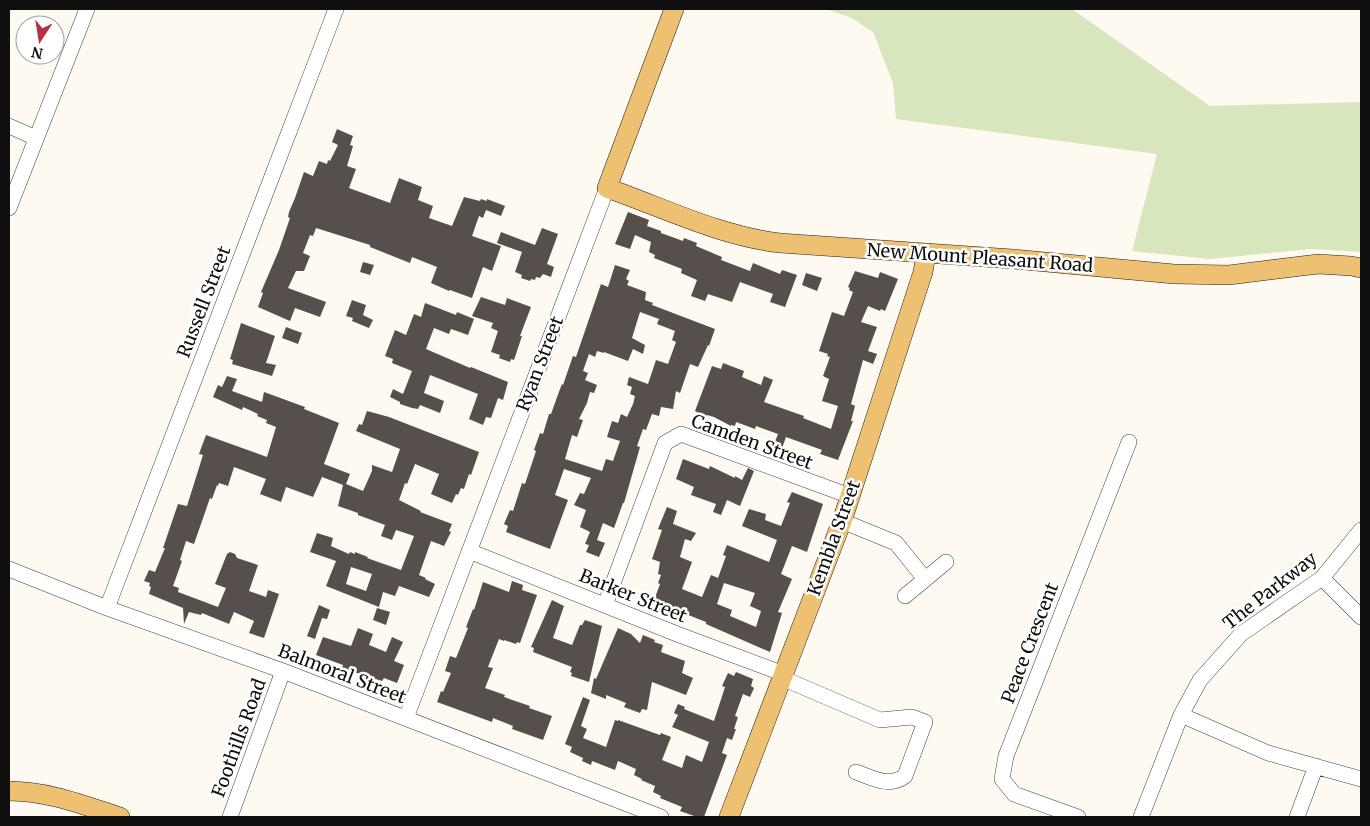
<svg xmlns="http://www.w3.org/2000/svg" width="1370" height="826" font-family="Merriweather,serif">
<rect width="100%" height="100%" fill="#fefaf1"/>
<path fill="#d7e6bd" d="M825,9H1072L1210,106L1361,102V252L1311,249L1210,259L1132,251L1157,154L896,119L893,83L873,32L850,17Z"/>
<path fill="#564f4c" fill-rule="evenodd" d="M337,129L353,136L350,145L353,146L347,166L356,169L349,188L390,203L399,178L422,187L418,200L433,206L429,218L452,226L464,197L480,201L481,199L487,201V199L505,206L501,216L486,210L483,218L479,216L472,236L501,246L492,271L483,267L472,298L450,290L449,291L431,283L437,267L412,257L410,263L370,247V245L316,228L313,236L310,235L303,253L310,256L304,271H296L288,288L326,302L320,317L295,308L290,321L258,307L263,293L261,292L279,250L290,218L288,217L289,212L295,198L304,172L313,176L319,161L327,164L328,160L330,161L338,145L332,142Z
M628,212L649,220L647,226L661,231V233L683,241L684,238L697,243L696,246L722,257L721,260L750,271L753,263L780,274L782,270L797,275L785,307L770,302L773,294L740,282L732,302L708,294L705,301L691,296L697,280L681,273L682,269L654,258L655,255L649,252L651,242L635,235L630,249L615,244Z
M542,228L558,234L547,264L554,267L551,277L543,274L540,278L536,277L535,280L531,279L530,281L521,278L522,275L515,272L522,252L497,243L501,232L535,245Z
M363,262L374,265L370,275L360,272Z
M615,265L630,270L626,279L629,281L627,285L646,292L645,300L653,303L652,305L715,329L709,346L708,345L698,367L690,364L680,393L676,391L673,409L661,407L659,416L652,414L646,430L643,429L637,446L640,447L624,503H623L614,528L603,523L597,540L605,543L599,557L586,552L589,545L585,544L590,532L580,527L586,510L574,505L580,493L584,494L591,478L564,469L555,495L568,500L550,549L506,532L508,526L504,524L510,510L513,511L522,483L525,484L536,451L534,450L540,433L543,434L549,414H551L560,389L562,384L563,385L573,356L576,357L601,284L608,287ZM640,312L659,319L657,324L675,331L672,340L676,342L668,364L656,360L648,384L629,377L627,385L632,387L630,394L635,396L633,404L627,417L621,414L618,423L612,421L607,437L620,441L613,461L606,459L602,471L565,459L572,435L577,437L583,420L579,419L587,403L590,392L594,393L597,385L585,380L588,373L583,371L589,354L595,357L597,351L604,353V352L628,361L633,349L643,354L645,345L632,338Z
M855,271L878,278L880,272L898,279L885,311L881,309L880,311L868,306L861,322L877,327L868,351L877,354L873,364L863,360L851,404L855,406L851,421H853L838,460L820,454L822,450L786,437L782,448L774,444L778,434L756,426L755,429L736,422L735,426L731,425V426L714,417L707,415L706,417L695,411L712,366L721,369L723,363L744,371L742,377L761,385L764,376L773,380L764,402L804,416L803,418L831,429L838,406L822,401L829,379L823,376L830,357L827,356L828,354L819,351L832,312L844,316L853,292L849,290L850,288L848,287Z
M806,273L822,278L817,291L802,285Z
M481,297L505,305L507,298L531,307L520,336H522L514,360L511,359L510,362L499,358L500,355L491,352L498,331L491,328L493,323L472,316Z
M352,300L366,305L363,315L373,320L369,328L352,321L353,318L346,316Z
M425,303L456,315L457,312L474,319L468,335L451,329L449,334L434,328L426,349L470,368L471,367L508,382L503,400L498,398L491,418L486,417L483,425L469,419L478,394L430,375L424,393L444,401L440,413L420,405L418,409L412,408L400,404V402L390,397L393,389L403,394L412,371L392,363L393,359L385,356L395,330L406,335L414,314L421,317Z
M241,323L275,336L266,363L276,365L272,376L232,364L233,360L230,359Z
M286,327L302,333L298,344L282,338Z
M227,376L237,379L232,391L262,402L264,392L305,407L304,409L339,423L324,464L350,474L346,484L363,491L372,471V465L392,472L400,449L356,431L359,424L362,425L367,411L389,417L479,452L471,475L469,474L464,489L461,488L458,495L456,494L452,503L431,494L439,474L415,464L407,484L405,483L399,500L421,511L420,512L452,524L449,531L451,532L444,546L431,541L419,575L426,578L425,579L435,584L429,597L399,586L395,596L383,592L379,607L326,586L336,561L310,552L317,533L333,538L331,546L349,554L350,552L355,554V552L368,557L367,558L401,570L414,536L396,530L392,540L381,536L385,525L358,515V513L338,506L343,485L322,477L313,497L286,487L281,502L260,494L266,479L234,467L228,486L219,483L218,486L217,485L212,499L210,498L194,544L186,541L180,560L182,561L173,586L179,588L178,592L218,607L226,588L215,584L227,554L230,552L235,554L237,558L258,565L249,591L266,597L268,590L279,594L264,638L249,633L254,621L234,612L229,624L202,613L201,615L189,612L184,624L183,608L149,594L151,587L149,586L150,583L144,581L149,570L155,572L165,548H163L178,504L187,506L203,455L199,454L206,435L267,457L276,427L266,423L267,420L257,416L258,414L243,407L242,410L213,397L218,385L222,387ZM351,567L372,574L366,591L346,584Z
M683,459L709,469L710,466L735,478V476L742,480L748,468L754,471L740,506L727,500L721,515L713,512L716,504L691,495L694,487L676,479Z
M792,492L823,504L807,552L792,546L781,574L792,579L778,612L782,613L770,652L706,624V622L668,607L667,612L656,607L657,605L653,603L660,584L658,583L661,575L658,574L660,562L652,559L662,530L658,529L667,507L677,511L673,524L696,533L691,541L685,539L680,557L692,562L682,589L702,597L711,575L718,578L726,556L723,555L727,545L769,562L777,540L742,526L749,509L766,514L765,520L781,526L790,503L787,502ZM724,583L755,593L750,606L761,611L756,627L730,616L732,610L717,604Z
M512,581L523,585L522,590L537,595L520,643L517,642L516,644L504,640V641L499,639L488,667L493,668L485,688L505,695L504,697L530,706L529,708L552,716L543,740L512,729L513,726L493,718L492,722L437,702L441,691L443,692L451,673L445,671L450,656L456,658L468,628L466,627L473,609L474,610L483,582L509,592Z
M552,600L564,606L553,638L572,645L580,625H582L585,620L602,626L589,682L571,676L572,673L570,672L572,667L533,652L534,648L531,647Z
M319,605L330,610L327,619L322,618L315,639L307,636Z
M377,608L390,612L386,625L373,620Z
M358,628L373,634L369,645L386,652L392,637L403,642L394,661L404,665L397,683L384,678L382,681L342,668L343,665L316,655L323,637L351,646Z
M618,628L631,634L640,643L643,635L655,640L654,642L663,645L661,652L685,661L682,673L693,678L686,695L652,682L647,710L642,709L640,713L624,707L626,703L606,695V699L591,693L594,678L596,679Z
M736,672L753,679L751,686L754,688L750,697L743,694L735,716L738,717L734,729H736L732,740L727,738L722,753L727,755L704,817H697L680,811L682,807L660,798L661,796L653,792L655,786L641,780L642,779L634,775L636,769L618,761L615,770L592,761L591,765L582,761L583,758L570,752L572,747L565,744L583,697L590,700L581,726L587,729L583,738L606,747L615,720L618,721V720L660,735L661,733L671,737L662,760L682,768L686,755L702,762L709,742L672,727L678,715L674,713L678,704L685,707L684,709L714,721L725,687L722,686L728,673L734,676Z"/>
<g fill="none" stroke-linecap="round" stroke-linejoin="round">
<defs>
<path id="minor" d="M9,126L36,138
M9,208L87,9
M842,521L896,543L925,579
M469,551L677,634L784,674
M9,569L107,608L283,671L661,817
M1322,578L1361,617
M905,596L946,562
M605,605L665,443L681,434L850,496
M107,608L336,9
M782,678L880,720L912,717L925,722L905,776C889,788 873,778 856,772
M1181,715L1268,753L1361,779
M406,718L607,188
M230,817L283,671
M1078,817L1014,794L1002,779L1006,756L1129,442
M1141,817L1181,715L1200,680L1241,634L1322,578L1361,530
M1297,817L1316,766"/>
<path id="major" d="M674,9L607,188C664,208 720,236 780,243L1013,259L1174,274L1229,275L1318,264L1351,266L1361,268
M9,791C48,791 83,805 120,817
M729,817L842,521L923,272L926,254"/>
</defs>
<use href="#minor" stroke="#424242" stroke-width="16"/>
<use href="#major" stroke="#202020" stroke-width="20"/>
<use href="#minor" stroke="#fff" stroke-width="15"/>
<use href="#major" stroke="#edc072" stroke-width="19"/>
</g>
<g text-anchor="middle" stroke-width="5" stroke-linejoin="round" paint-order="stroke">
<g font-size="18" fill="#0f0f0f" stroke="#fff">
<text transform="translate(980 258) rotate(4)" y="6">New Mount Pleasant Road</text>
<text transform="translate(204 302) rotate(-69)" y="6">Russell Street</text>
<text transform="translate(540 364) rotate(-69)" y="6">Ryan Street</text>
<text transform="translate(752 442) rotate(20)" y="6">Camden Street</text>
<text transform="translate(834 538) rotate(-70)" y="6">Kembla Street</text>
<text transform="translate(1270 591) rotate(-38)" y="6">The Parkway</text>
<text transform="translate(633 596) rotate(22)" y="6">Barker Street</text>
<text transform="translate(1030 643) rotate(-69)" y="6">Peace Crescent</text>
<text transform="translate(342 674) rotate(21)" y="6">Balmoral Street</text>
<text transform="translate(239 738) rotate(-70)" y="6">Foothills Road</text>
</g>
</g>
<rect width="1370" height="826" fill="none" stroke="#0f0f0f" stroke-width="20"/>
<g transform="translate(40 40) rotate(192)"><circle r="24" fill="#ffffff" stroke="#9f9f9f"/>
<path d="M0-4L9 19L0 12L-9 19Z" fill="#b33248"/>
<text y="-8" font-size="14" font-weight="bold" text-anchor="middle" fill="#0f0f0f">N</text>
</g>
</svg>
